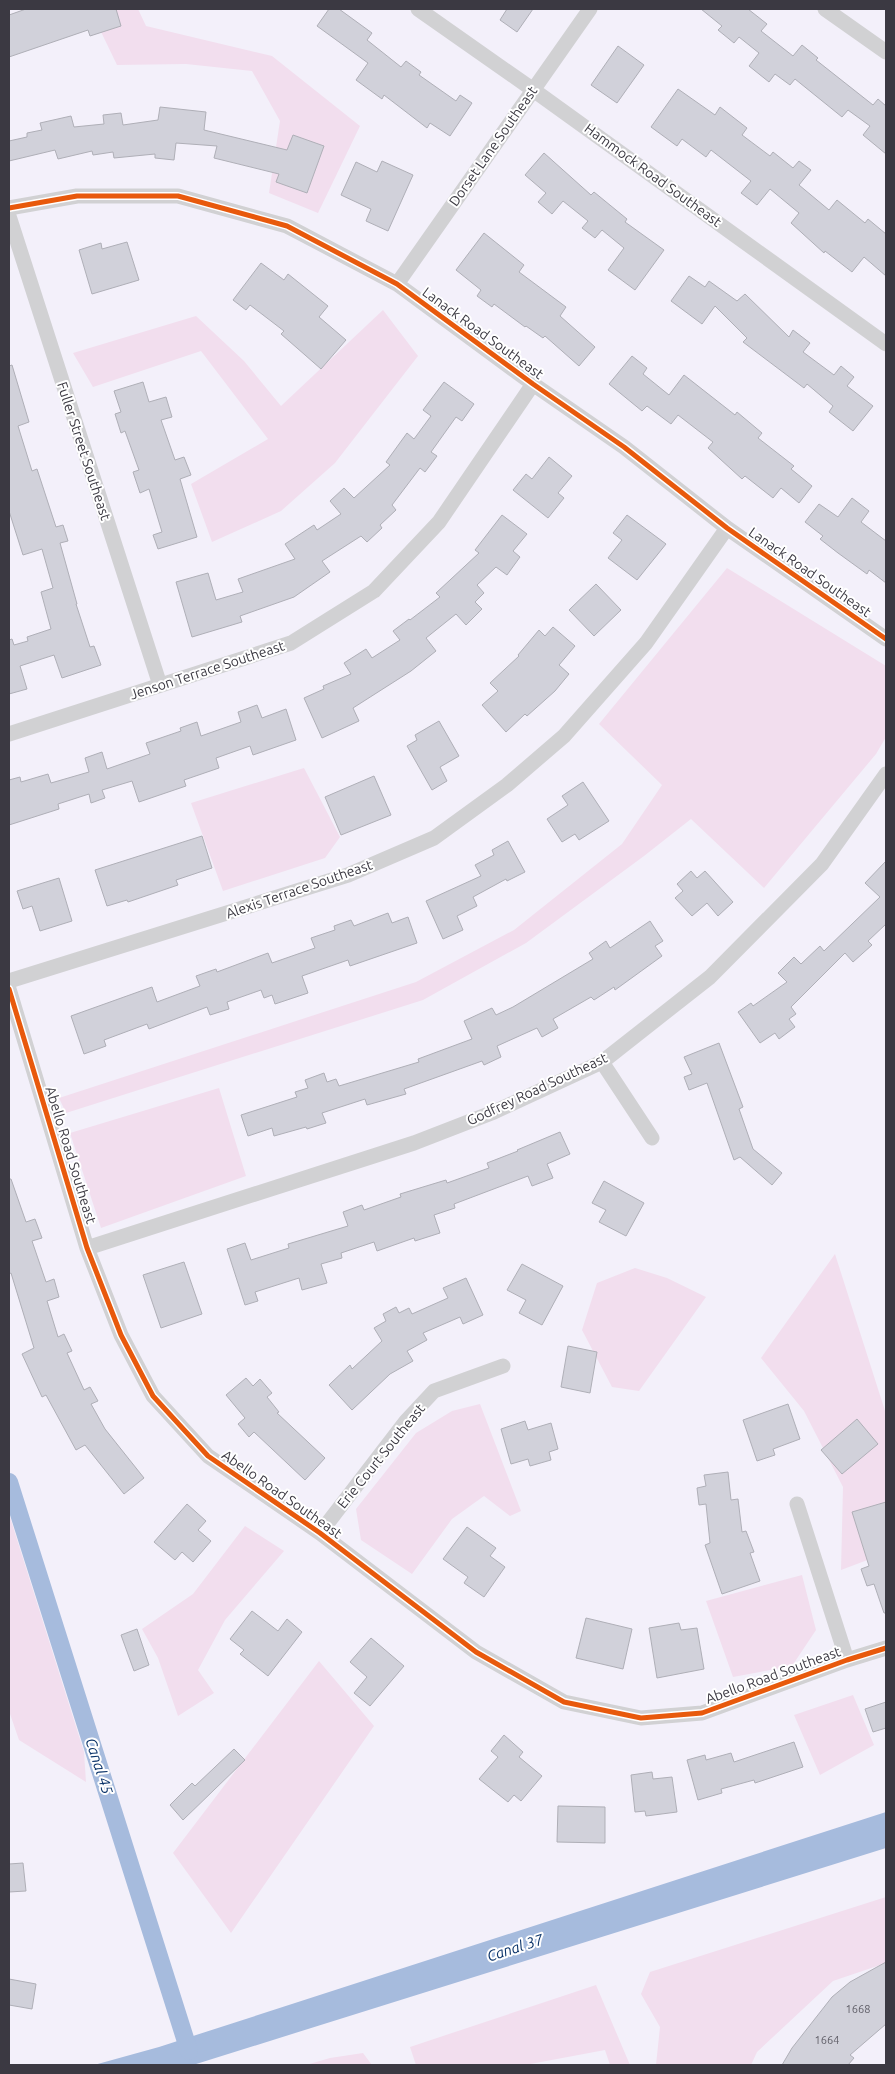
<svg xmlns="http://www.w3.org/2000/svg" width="895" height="2074" font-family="Ubuntu,sans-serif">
<rect width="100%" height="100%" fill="#f3f0fa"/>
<path fill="#f2deee" d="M90,9H138L146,26L272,56L360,126L318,213L269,193L280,121L252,71L186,64L117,65Z
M383,310L418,356L335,463L281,511L212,542L191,484L268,439L201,351L93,387L73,353L196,316L244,361L281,406Z
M727,568L886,666V737L876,754L764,888L691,819L644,856L526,943L423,1000L66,1113L59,1098L416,982L514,930L622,844L662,785L599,724Z
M304,768L340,837L325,858L223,891L191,803Z
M219,1088L246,1176L101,1228L70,1133Z
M835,1254L886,1414V1553L841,1570L843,1487L804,1411L761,1358Z
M635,1268L667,1278L706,1297L639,1391L612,1387L582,1330L597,1283Z
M480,1404L521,1511L510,1516L484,1496L452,1519L412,1574L361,1540L356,1509L416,1433L452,1411Z
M9,1514L84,1752L86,1782L19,1740L9,1711Z
M245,1526L284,1551L225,1620L198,1670L214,1693L178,1716L158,1658L142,1629L193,1594Z
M802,1575L816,1630L792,1666L733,1677L706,1601Z
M319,1661L374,1726L231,1933L173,1853Z
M853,1695L874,1745L820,1775L794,1715Z
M886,1897V1963L833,1981L757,2052L751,2065H656L660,2027L641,1994L650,1972Z
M596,1985L630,2065H610L605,2050L525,2065H416L410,2047Z
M363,2053L372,2065H306L330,2058Z"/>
<path fill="#a6bbdd" d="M886,1812V1848L193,2065H94L159,2047Z"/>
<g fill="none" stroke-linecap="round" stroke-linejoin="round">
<path stroke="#a6bbdd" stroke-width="18" d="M9,1482L189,2051"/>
</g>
<path fill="#d1d1da" stroke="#afafb7" d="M26,9H116L121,26L90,36L88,30L9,57V15Z
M329,9H339L372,33L367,40L401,67L406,61L421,72L419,75L456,101L460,95L472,103L450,136L430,123L427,128L384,95L382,99L356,80L368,63L317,26Z
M507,9H533L517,32L500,20Z
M701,9H748L767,24L761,31L793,56L802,45L818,58L816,60L873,105L878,99L886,106V154L863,135L870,126L848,110L842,117L795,79L790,85L775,74L769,82L749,66L759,53L739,37L734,43L718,30L722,26Z
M618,46L644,65L617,103L591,85Z
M678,89L715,115L720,107L747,128L742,135L770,156L773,152L793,168L799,161L811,170L799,185L829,210L837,200L865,223L868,219L886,234V276L864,257L852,272L825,251L824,253L791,223L799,213L770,189L757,205L741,193L751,181L711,150L706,157L682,139L677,146L651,127Z
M160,107L206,112L204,130L287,150L293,135L324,146L307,193L276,182L279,174L214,158L217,146L176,143L174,160L155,158V154L114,158L113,152L93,155L92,151L58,159L55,150L9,161V141L27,137V133L42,130L40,123L71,116L74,127L104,124L103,115L121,113L123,125L158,120Z
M544,153L591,195L594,192L627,219L625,222L664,250L635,290L608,270L624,248L602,230L595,238L582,228L588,221L563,201L552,214L538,202L546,193L525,175Z
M382,161L413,175L388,231L366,221L371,209L341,195L356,162L377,172Z
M484,233L524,265L519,272L566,307L560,316L595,347L579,366L545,336L543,338L526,326L525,327L494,304L492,307L477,296L481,290L456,270Z
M127,242L139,280L92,294L79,250L101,243L102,249Z
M261,263L284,280L288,274L328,306L319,317L346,340L321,369L281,334L284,331L250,305L246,310L233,300Z
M689,276L705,287L709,281L737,301L745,294L789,337L793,330L810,343L803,352L834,375L841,366L854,377L847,386L873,406L853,431L829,412L833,406L807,384L804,388L743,342L747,338L715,306L702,324L671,301Z
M632,356L647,368L643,374L669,395L684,375L735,415L737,412L762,433L758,438L794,466L791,469L812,486L799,503L781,488L773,498L745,476L742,479L708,448L713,442L678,415L671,424L647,406L642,411L609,384Z
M12,365L29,422L18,426L32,471L37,469L56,527L63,525L68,541L60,543L77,604H76L90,647L94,646L101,665L62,678L54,655L20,666L27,689L9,694V640L12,639L14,645L28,641L27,637L51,629L41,592L53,588L42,549L23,555L9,511V366Z
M143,382L149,402L166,397L172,417L161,420L175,460L184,457L191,475L180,479L197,537L158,549L153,535L162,532L149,489L140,493L133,472L139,470L125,431L121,433L115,414L121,412L114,391Z
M444,382L474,404L462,421L456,417L431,452L437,456L425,472L420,468L392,505L396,510L380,525L382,528L367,542L361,536L322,561L330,572L294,597L240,616L242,622L192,637L176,582L208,573L216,600L243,592L238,579L295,559L285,544L314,525L317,530L341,514L330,501L344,488L354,498L390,465L386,462L407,433L414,439L431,416L423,410Z
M549,457L572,476L558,493L564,498L548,518L513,490L526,474L532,479Z
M852,498L869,511L861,522L886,541V583L869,570L867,574L838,553L820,539L823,536L805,522L819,504L838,517Z
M502,515L527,534L513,551L520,557L507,575L496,567L477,585L484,593L475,602L482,609L466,625L456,614L426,638L436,651L411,671L353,708L359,721L322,738L304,698L324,689L323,686L351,674L344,663L366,649L372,658L400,640L393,631L409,619L410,620L440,597L436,593L479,553L475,550Z
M627,515L666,544L637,580L608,558L622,540L613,533Z
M596,584L621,610L594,636L569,610Z
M553,627L575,646L559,665L569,674L555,691L527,716L525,714L506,732L482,705L498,691L490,683L519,656L518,655L539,630L545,636Z
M257,705L262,718L286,709L296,740L253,755L250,746L216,758L219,768L184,780L186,786L139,802L132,781L102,790L105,798L91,803L89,794L58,804L59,809L9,825V780L20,777L21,782L48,774L51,783L89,772L85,758L102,752L107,769L150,754L146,743L181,731L180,728L197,722L201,736L241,722L238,712Z
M439,721L459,756L440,767L447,781L432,790L407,746L417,740L415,735Z
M374,776L391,815L341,835L325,797Z
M583,782L609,821L579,840L575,834L562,842L547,819L568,805L562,796Z
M202,836L212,868L176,880L178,885L128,902L127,900L107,906L95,870Z
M508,841L525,872L507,881L506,879L473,897L477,906L457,916L463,930L443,939L426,901L481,876L475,865L494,855L492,850Z
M886,861V924L868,941L872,945L853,962L845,953L791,1007L796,1014L789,1019L795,1027L779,1039L775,1033L760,1043L738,1012L751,1003L753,1006L787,982L778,973L794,957L801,964L820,946L824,951L880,897L865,883Z
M691,871L697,878L705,871L733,902L718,916L707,903L692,916L675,898L683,891L677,884Z
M59,878L72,921L40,931L32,906L23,909L17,891Z
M388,913L392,923L408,917L417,943L350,966L348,960L302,976L308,993L275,1004L272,995L264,998L261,990L227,1002L229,1009L210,1015L207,1007L149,1029L147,1024L104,1040L106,1046L84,1054L71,1016L152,987L157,1002L200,986L196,976L216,969L217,972L268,953L272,963L315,948L311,938L335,930L334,926L351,920L354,926Z
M650,921L663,941L655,946L662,956L615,990L614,987L594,1000L591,997L553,1019L558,1028L542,1037L537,1028L497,1046L501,1057L484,1065L482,1061L404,1089L406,1094L367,1105L365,1099L322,1113L326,1123L307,1129L306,1127L274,1136L272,1128L248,1136L241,1115L297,1097L295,1092L308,1088L305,1080L324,1073L327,1082L336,1079L339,1086L419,1062L418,1059L472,1039L464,1021L492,1008L496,1015L513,1007L593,959L589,953L606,941L610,948Z
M719,1043L743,1107L739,1109L753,1149L782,1173L772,1185L740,1157L734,1160L707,1083L689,1090L684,1077L692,1074L684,1057Z
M560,1132L570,1154L547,1164L553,1178L532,1186L528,1176L454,1204L455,1208L434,1215L440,1233L415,1241L414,1238L377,1251L374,1242L341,1253L342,1258L321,1264L327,1283L302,1290L299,1278L255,1292L258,1301L245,1305L227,1249L245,1243L251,1260L289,1248L288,1244L348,1226L343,1212L362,1205L364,1210L401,1197L400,1194L446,1180L447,1183L489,1168L487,1163L518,1151L517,1150Z
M9,1179H11L26,1222L35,1219L42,1238L32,1241L46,1282L54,1279L59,1297L47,1301L58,1337L64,1334L72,1351L67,1353L84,1390L90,1387L98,1401L91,1404L105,1429L144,1478L124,1494L85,1445L76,1450L46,1395L42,1397L22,1354L34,1348L11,1273L9,1274Z
M604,1181L644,1203L626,1236L599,1222L606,1210L592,1203Z
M184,1262L202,1314L161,1328L143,1275Z
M522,1264L563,1286L542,1325L519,1313L526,1300L507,1290Z
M466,1278L483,1315L463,1324L460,1317L423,1333L427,1340L407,1351L413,1361L390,1374L352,1410L329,1385L350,1365L352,1369L382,1341L374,1328L386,1321L383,1314L396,1307L399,1313L409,1308L412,1314L448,1298L443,1288Z
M568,1346L597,1352L590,1393L561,1387Z
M246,1378L253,1386L260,1379L272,1393L267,1397L279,1412L277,1413L325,1458L305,1480L254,1432L249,1437L238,1424L245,1418L226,1395Z
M788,1404L800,1439L773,1449L775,1455L757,1461L743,1420Z
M857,1419L878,1444L842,1474L821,1450Z
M525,1421L528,1430L551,1423L558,1449L549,1452L551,1460L530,1466L528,1459L511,1464L501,1429Z
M728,1472L731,1500L738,1499L742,1532L746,1531L754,1552L750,1553L760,1581L722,1594L705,1545L710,1543L706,1504L699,1505L697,1488L706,1486L704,1475Z
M886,1502V1613H884L874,1584L867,1586L861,1569L869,1566L852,1512Z
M187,1504L206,1521L198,1530L211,1541L193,1562L182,1552L175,1560L154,1542Z
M467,1527L496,1548L490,1556L505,1567L484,1597L464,1583L468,1577L443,1559Z
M252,1611L278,1631L287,1619L302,1632L268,1676L240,1654L244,1650L230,1639Z
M586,1618L632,1629L623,1669L576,1658Z
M679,1623L681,1630L697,1628L704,1669L657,1678L649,1628Z
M137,1629L149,1665L134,1671L121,1635Z
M371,1638L404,1666L370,1706L354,1693L367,1677L350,1662Z
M886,1702V1728L873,1732L865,1709Z
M504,1735L523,1752L519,1757L542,1776L521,1801L514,1795L508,1802L479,1779L498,1757L491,1751Z
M794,1742L803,1767L755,1783L754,1780L721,1789L722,1793L698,1800L687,1760L705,1755L706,1760L731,1753L734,1762Z
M234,1749L245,1760L183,1820L170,1805L192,1783L195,1786Z
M652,1772L653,1779L672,1777L677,1812L646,1816L645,1811L635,1812L631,1775Z
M558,1806L605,1807V1843L557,1842Z
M23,1863L26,1891L9,1892V1864Z
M886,1962V2024L850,2055L854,2058L848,2065H782L792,2048L832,1997L850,1982Z
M9,1979L36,1984L32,2009L9,2005Z"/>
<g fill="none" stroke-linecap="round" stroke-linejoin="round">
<path stroke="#d1d1d3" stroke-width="15" d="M418,9L532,89L886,344
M825,9L886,52
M9,208L77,196H178L287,226L397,284L533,384L624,447L727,528L886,639
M9,216L160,685
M397,284L590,9
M9,734L291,643L374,591L439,522L533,384
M9,981L348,875L434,838L507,785L564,736L646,643L727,528
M9,989L87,1248L121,1335L153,1396L208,1456L320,1533L476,1652L564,1702L641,1718L702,1713L847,1660L886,1648
M602,1062L652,1138
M87,1248L414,1143L494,1112L602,1062L710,977L822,864L886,774
M797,1504L847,1660
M320,1533L406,1421L434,1391L503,1366"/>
<defs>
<path id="cycleway" d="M9,208L77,196H178L287,226L397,284L533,384L624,447L727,528L886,639
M9,989L87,1248L121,1335L153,1396L208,1456L320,1533L476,1652L564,1702L641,1718L702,1713L847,1660L886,1648"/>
</defs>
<use href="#cycleway" stroke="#fff" stroke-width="8"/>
<use href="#cycleway" stroke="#e8590c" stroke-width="5"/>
</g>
<g text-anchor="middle" stroke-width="4" stroke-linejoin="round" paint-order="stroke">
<g font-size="11" fill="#605f68">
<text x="858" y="2013">1668</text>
<text x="827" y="2044">1664</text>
</g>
<g font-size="14" fill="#3b3942" stroke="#fff">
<text transform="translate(493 146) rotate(-55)" y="5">Dorset Lane Southeast</text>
<text transform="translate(653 175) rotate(36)" y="5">Hammock Road Southeast</text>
<text transform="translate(483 333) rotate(36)" y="5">Lanack Road Southeast</text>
<text transform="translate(84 451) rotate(72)" y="5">Fuller Street Southeast</text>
<text transform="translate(810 572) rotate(35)" y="5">Lanack Road Southeast</text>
<text transform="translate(207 670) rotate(-18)" y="5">Jenson Terrace Southeast</text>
<text transform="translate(299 889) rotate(-19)" y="5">Alexis Terrace Southeast</text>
<text transform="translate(537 1089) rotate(-25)" y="5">Godfrey Road Southeast</text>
<text transform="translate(71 1155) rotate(73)" y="5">Abello Road Southeast</text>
<text transform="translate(381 1456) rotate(-51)" y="5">Erie Court Southeast</text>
<text transform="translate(282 1494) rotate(35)" y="5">Abello Road Southeast</text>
<text transform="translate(773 1675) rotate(-20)" y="5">Abello Road Southeast</text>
</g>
<g font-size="15" font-style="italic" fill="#0a3369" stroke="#fff">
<text transform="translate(99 1766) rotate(72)" y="5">Canal 45</text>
<text transform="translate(515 1948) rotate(-18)" y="5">Canal 37</text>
</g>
</g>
<rect width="895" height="2074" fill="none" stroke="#3b3942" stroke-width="20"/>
</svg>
